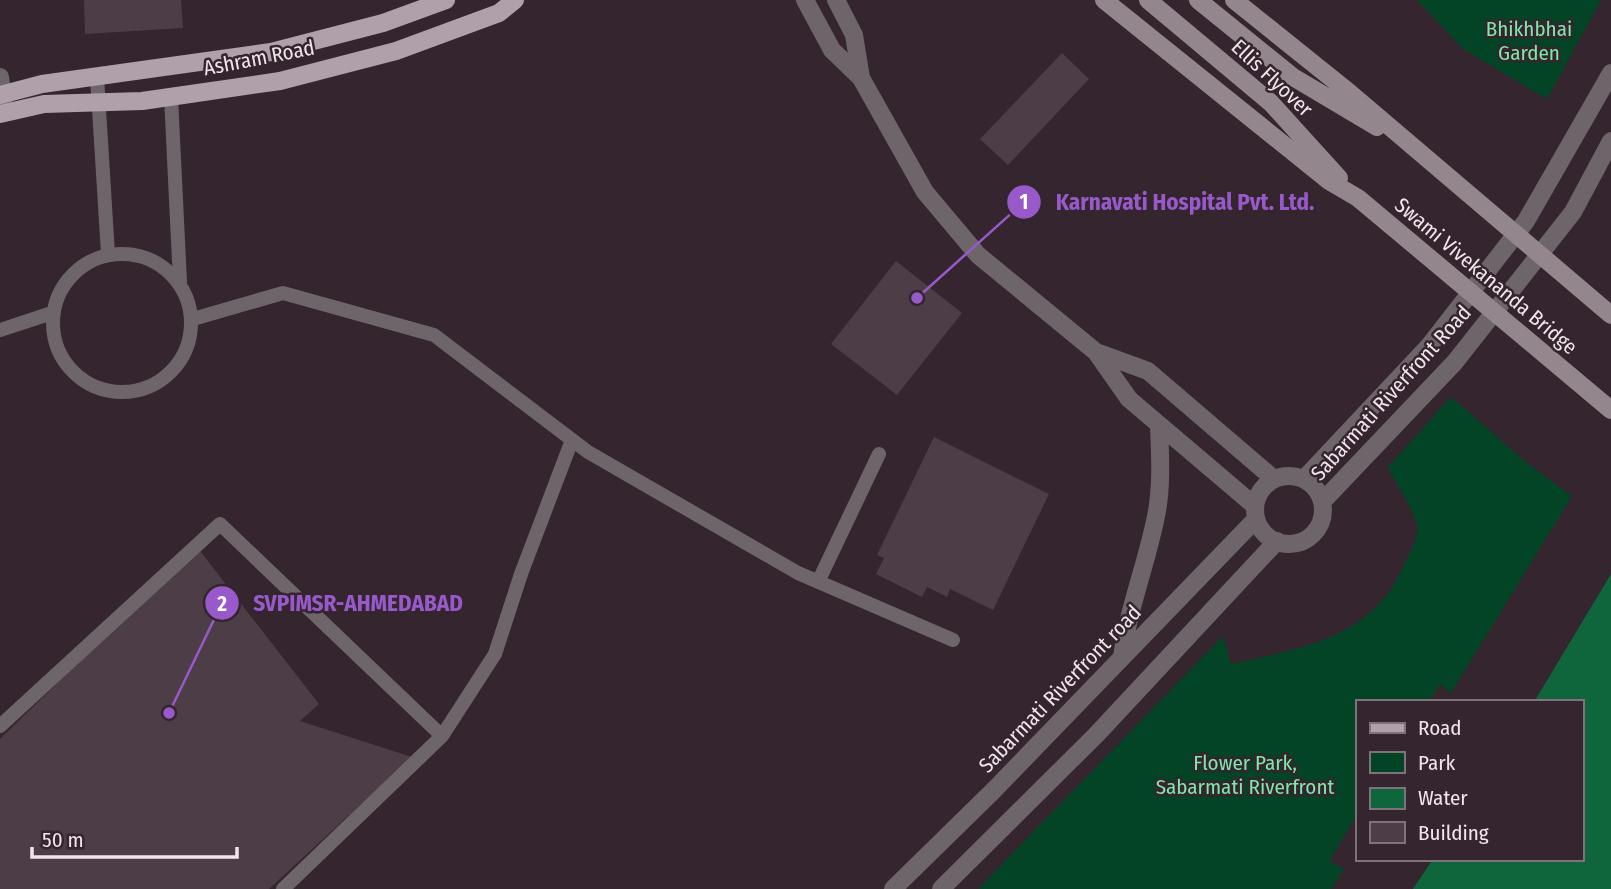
<svg xmlns="http://www.w3.org/2000/svg" width="1611" height="889" font-family="'Fira Sans Condensed',sans-serif">
<rect width="100%" height="100%" fill="#34252e"/>
<path fill="#044426" d="M1417,0H1601L1547,99L1463,49Z
M1451,397L1527,463L1572,496L1451,693L1440,684L1429,702H1357V815L1329,861L1344,869L1331,889H978L1223,636L1231,664C1302,648 1372,639 1404,565C1409,554 1419,537 1417,525C1413,509 1395,482 1388,467Z"/>
<path fill="#0f663c" d="M1611,574V889H1413L1433,859H1581V702H1534Z"/>
<path fill="#4c3d46" d="M84,0H181L183,28L85,34Z
M1062,53L1089,79L1008,165L980,139Z
M896,261L962,313L897,395L831,344Z
M934,437L1049,494L993,610L950,589L947,597L927,587L922,597L876,574L884,558L877,555Z
M197,547L319,704L300,721L412,757L269,889H0V739Z"/>
<g fill="none" stroke-linecap="round" stroke-linejoin="round">
<path stroke="#6d656a" stroke-width="14" d="M97,77L108,254
M171,97L180,282
M53 323a69 69 0 1 1 138 0a69 69 0 1 1-138 0Z
M193,319L283,293L434,335L588,452L798,573L953,640
M0,330L52,313
M818,582L879,454
M0,726L220,524L442,736L283,889
M442,736L495,654L521,574L572,440"/>
<path stroke="#6d656a" stroke-width="18" d="M0,77L4,108"/>
<path stroke="#6d656a" stroke-width="18" d="M805,0L832,50L861,78L925,192L978,255L1096,352L1129,399L1255,506
M836,0L854,35L861,78
M1096,352L1148,371L1274,479
M1255 510a34 34 0 1 1 68 0a34 34 0 1 1-68 0Z
M1304,479L1429,346L1526,221L1611,73
M1322,502L1455,362L1573,212L1611,141
M1122,658C1128,607 1148,561 1157,511C1162,482 1160,454 1159,425
M893,889L994,790L1256,519
M941,889L1097,734L1277,541"/>
<path stroke="#93868d" stroke-width="18" d="M1104,0L1329,181L1358,198L1611,410
M1148,0L1271,103L1339,178
M1198,0L1293,77L1377,127
M1234,0L1350,93L1611,315"/>
<path stroke="#b0a0a9" stroke-width="18" d="M0,95L42,84L271,52L383,23L446,0
M0,114L44,104L142,101L280,81L396,51L499,13L515,0"/>
</g>
<g text-anchor="middle" stroke-width="5" stroke-linejoin="round" paint-order="stroke">
<g font-size="21" fill="#7fe8a9" stroke="#34252e">
<text x="1529" y="36">Bhikhbhai<tspan x="1529" dy="24">Garden</tspan></text>
<text x="1245" y="770">Flower Park,<tspan x="1245" dy="24">Sabarmati Riverfront</tspan></text>
</g>
<g font-size="21" fill="#efe5eb" stroke="#34252e">
<text transform="translate(259 58) rotate(-11)" y="7">Ashram Road</text>
<text transform="translate(1272 78) rotate(43)" y="7">Ellis Flyover</text>
<text transform="translate(1486 276) rotate(40)" y="7">Swami Vivekananda Bridge</text>
<text transform="translate(1391 393) rotate(-48)" y="7">Sabarmati Riverfront Road</text>
<text transform="translate(1060 689) rotate(-46)" y="7">Sabarmati Riverfront road</text>
</g>
</g>
<path fill="none" stroke="#985aca" stroke-width="2.5" d="M917 298L1024 202M169 713L222 603"/>
<g fill="#985aca" stroke="#34252e" stroke-width="2.5">
<circle cx="917" cy="298" r="7"/>
<circle cx="169" cy="713" r="7"/>
<circle cx="1024" cy="202" r="18"/>
<circle cx="222" cy="603" r="18"/>
</g>
<g font-size="21" text-anchor="middle" font-weight="bold" fill="#fff">
<text x="1024" y="209">1</text>
<text x="222" y="611">2</text>
</g>
<g font-size="23" text-anchor="middle" font-weight="bold" fill="#985aca" stroke="#34252e" stroke-width="5" stroke-linejoin="round" paint-order="stroke">
<text x="1185" y="210">Karnavati Hospital Pvt. Ltd.</text>
<text x="358" y="611">SVPIMSR-AHMEDABAD</text>
</g>
<rect x="1356" y="700" width="228" height="161" fill="#34252e" stroke="#7f727a" stroke-width="2"/>
<rect x="1370" y="723" width="35" height="10" fill="#b0a0a9" stroke="#7f727a" stroke-width="2"/>
<text x="1418" y="735" font-size="21" fill="#efe5eb">Road</text>
<rect x="1370" y="752" width="35" height="21" fill="#044426" stroke="#7f727a" stroke-width="2"/>
<text x="1418" y="770" font-size="21" fill="#efe5eb">Park</text>
<rect x="1370" y="788" width="35" height="21" fill="#0f663c" stroke="#7f727a" stroke-width="2"/>
<text x="1418" y="805" font-size="21" fill="#efe5eb">Water</text>
<rect x="1370" y="822" width="35" height="21" fill="#4c3d46" stroke="#7f727a" stroke-width="2"/>
<text x="1418" y="840" font-size="21" fill="#efe5eb">Building</text>
<path d="M32 847v10h205v-10" fill="none" stroke="#efe5eb" stroke-width="3.5"/>
<text x="42" y="847" font-size="21" fill="#efe5eb" stroke="#34252e" stroke-width="5" paint-order="stroke">50 m</text>
</svg>
